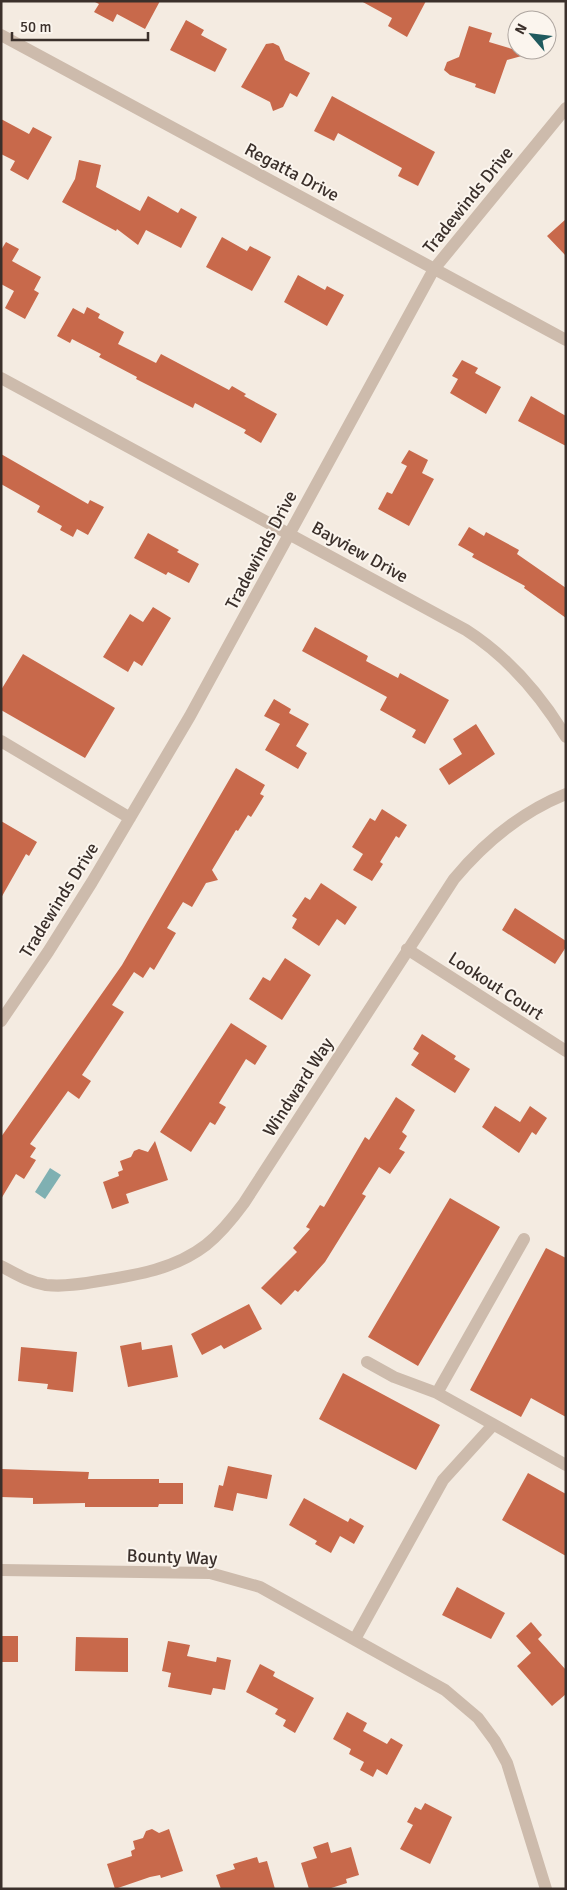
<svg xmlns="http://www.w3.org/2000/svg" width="567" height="1890" font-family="Signika,sans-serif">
<rect width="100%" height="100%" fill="#f4ebe1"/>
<path fill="#7fb0b2" d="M50,1168L61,1175L45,1199L35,1192Z"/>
<path fill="#c8694b" d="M93,1H160L145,29L117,14L113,22L94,12L99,4Z
M361,1H426L407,37L388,26L392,18Z
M186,20L204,30L201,35L227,49L215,72L170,50Z
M469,26L492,33L489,42L529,54L507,60L495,94L475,87L476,84L450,75L444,70L447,62L459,57Z
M273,43L279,46L285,60L310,73L297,97L290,93L283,107L273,111L270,102L241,87L266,44Z
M332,96L435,152L418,186L398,176L402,168L378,155L338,133L334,141L314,131Z
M1,119L29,134L33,127L52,137L28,180L10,170L15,161L1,154Z
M79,160L101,165L96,187L140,211L148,196L178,213L181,208L197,217L181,248L146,230L138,245L117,229L116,231L62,202L75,179Z
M566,219V256L547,236Z
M222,237L247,251L250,246L271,257L252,291L206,267Z
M6,242L19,249L12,261L41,277L34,290L39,293L25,319L5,308L14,291L1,284V250Z
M298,275L325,290L327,286L344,295L327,326L284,302Z
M87,307L100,314L98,318L124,332L118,344L156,363L161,354L229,390L232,386L246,394L244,396L277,414L261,443L244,433L246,430L195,403L193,408L136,379L137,377L99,357L101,354L72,339L70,343L57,336L73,308L84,314Z
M462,360L478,368L475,373L501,387L486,414L450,393L458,379L452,376Z
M531,396L566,416V446L518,421Z
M409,450L428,460L422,473L434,479L409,526L378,509L387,492L392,494L407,466L401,463Z
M1,454L88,504L90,500L104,507L88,535L77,529L73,537L60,530L62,526L37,512L40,506L1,484Z
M469,527L484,536L486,532L519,550L517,554L566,588V618L524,588L525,586L472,557L474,554L458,545Z
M148,533L179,550L177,552L199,564L189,583L168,572L166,575L134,558Z
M153,607L171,618L142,666L134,661L128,672L103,657L130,614L143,622Z
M315,627L368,656L366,661L398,678L400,673L449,700L425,744L412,737L416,730L380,710L387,697L302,651Z
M23,654L115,708L85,758L1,710V690Z
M274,699L291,709L289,713L309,724L296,746L307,753L298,769L265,750L280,724L264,716Z
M476,724L495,754L449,785L439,769L462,754L453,739Z
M236,768L265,785L260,794L264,796L251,817L248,815L238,831L236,830L212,870L218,880L206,883L192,907L183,902L167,928L176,933L154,970L150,967L143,978L134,972L112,1005L124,1012L82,1075L91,1081L79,1099L68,1091L30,1144L36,1148L30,1157L36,1160L24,1179L16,1174L1,1199V1137L122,965Z
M382,809L407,825L399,838L396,836L380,862L383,864L372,881L353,870L363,854L352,847L370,818L375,821Z
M1,821L37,842L29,856L26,854L1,898Z
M321,883L357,907L345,925L337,919L319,946L292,928L297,919L292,916L305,897L310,900Z
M515,908L566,941V947L555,964L502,930Z
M285,958L311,975L282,1020L249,999L263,977L270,981Z
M231,1023L267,1046L255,1065L246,1059L219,1103L226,1107L215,1125L210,1122L191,1152L160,1132Z
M422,1034L456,1056L454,1059L470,1069L455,1093L411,1065L419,1053L413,1049Z
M396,1097L415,1110L402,1132L407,1136L399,1149L405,1152L390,1174L379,1167L362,1194L366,1196L325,1262L298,1292L295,1290L281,1305L261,1288L297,1252L293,1248L310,1229L306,1227L320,1205L324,1207L365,1137L369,1140Z
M495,1106L520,1122L530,1106L547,1118L536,1135L532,1132L519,1153L482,1127Z
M155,1141L168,1180L126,1194L129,1203L112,1209L103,1182L119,1176L118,1172L123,1170L120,1161L131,1157L134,1151L139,1149L148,1152Z
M450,1198L500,1227L418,1366L368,1337Z
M546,1248L566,1258V1417L531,1398L521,1417L470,1390Z
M249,1304L262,1329L224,1349L221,1345L202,1355L191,1334Z
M141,1342L142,1350L172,1345L178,1377L128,1387L120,1346Z
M21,1347L77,1352L73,1392L47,1389L48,1384L18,1381Z
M343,1373L440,1425L416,1470L319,1419Z
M228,1466L272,1475L267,1499L237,1493L233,1511L214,1507L219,1485L223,1486Z
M1,1469L89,1472L88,1479H159V1483H183V1504H159L158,1507H85V1503L33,1504V1498L1,1497Z
M528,1473L566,1494V1556L502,1520Z
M304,1498L348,1522L350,1518L364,1526L354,1544L340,1536L331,1553L315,1544L317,1541L289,1525Z
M457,1587L505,1613L491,1639L442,1615Z
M531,1622L542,1635L538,1639L566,1670V1694L552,1706L517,1666L531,1653L516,1636Z
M1,1636H18V1662H1Z
M76,1637L128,1638V1672L75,1671Z
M168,1641L190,1645L187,1656L216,1662L217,1657L231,1660L225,1690L213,1688L211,1695L168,1687L171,1673L162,1671Z
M260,1664L275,1672L273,1676L314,1698L295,1733L283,1726L286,1720L275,1714L278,1709L246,1692Z
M347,1712L367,1723L363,1731L387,1744L391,1738L403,1745L387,1775L377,1769L373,1777L360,1770L364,1762L349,1754L351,1749L333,1739Z
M425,1803L452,1817L430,1864L400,1849L413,1825L407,1822L415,1807L421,1810Z
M152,1829L159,1833L169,1829L183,1871L161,1878L160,1875L150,1877L115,1889L107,1864L132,1856L131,1851L135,1849L133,1841L143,1838L146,1831Z
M328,1842L331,1853L351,1847L359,1875L346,1879L347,1883L328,1889H309L301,1863L317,1858L313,1847Z
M257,1857L259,1863L267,1861L275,1889H221L216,1875L235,1869L233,1864Z"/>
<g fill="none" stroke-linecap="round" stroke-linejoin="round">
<path stroke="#cdbbac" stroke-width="12" d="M1,35L566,340
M1,378L466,630C508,657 540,694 566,737
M1,741L130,818
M407,949L566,1051
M1,1021L48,952L92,882L190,716L434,269L566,108
M1,1266C16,1274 29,1282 46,1285C64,1287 82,1284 99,1281C137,1275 175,1269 206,1245C221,1233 233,1218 244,1203L454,879C485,842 521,812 566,794
M367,1362L394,1377L437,1393L566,1465
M437,1393L524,1239
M1,1570L210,1573L260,1587L445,1690L478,1718L495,1741L507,1763L546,1889
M355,1639L443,1480L493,1425"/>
</g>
<g text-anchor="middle" stroke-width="4" stroke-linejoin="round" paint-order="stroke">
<g font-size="18" fill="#3b302b" stroke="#fbf5ee">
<text transform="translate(292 172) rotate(28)" y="6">Regatta Drive</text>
<text transform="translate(468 200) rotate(-51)" y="6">Tradewinds Drive</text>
<text transform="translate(261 550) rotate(-62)" y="6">Tradewinds Drive</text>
<text transform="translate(360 552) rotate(29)" y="6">Bayview Drive</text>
<text transform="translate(59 900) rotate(-58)" y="6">Tradewinds Drive</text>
<text transform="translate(496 986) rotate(33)" y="6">Lookout Court</text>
<text transform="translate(298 1087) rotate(-57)" y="6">Windward Way</text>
<text transform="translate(172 1557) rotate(2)" y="6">Bounty Way</text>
</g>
</g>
<rect width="567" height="1890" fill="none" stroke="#3b302b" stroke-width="5"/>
<g transform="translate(532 35) rotate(298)"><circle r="24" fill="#fbf5ee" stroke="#aea6a0"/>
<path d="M0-4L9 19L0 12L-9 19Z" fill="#1f5a5e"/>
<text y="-8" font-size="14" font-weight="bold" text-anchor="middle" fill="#3b302b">N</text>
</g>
<path d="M12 32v8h136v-8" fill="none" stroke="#3b302b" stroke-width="2.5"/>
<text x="20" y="32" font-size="15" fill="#3b302b" stroke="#fbf5ee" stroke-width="4" paint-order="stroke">50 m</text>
</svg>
